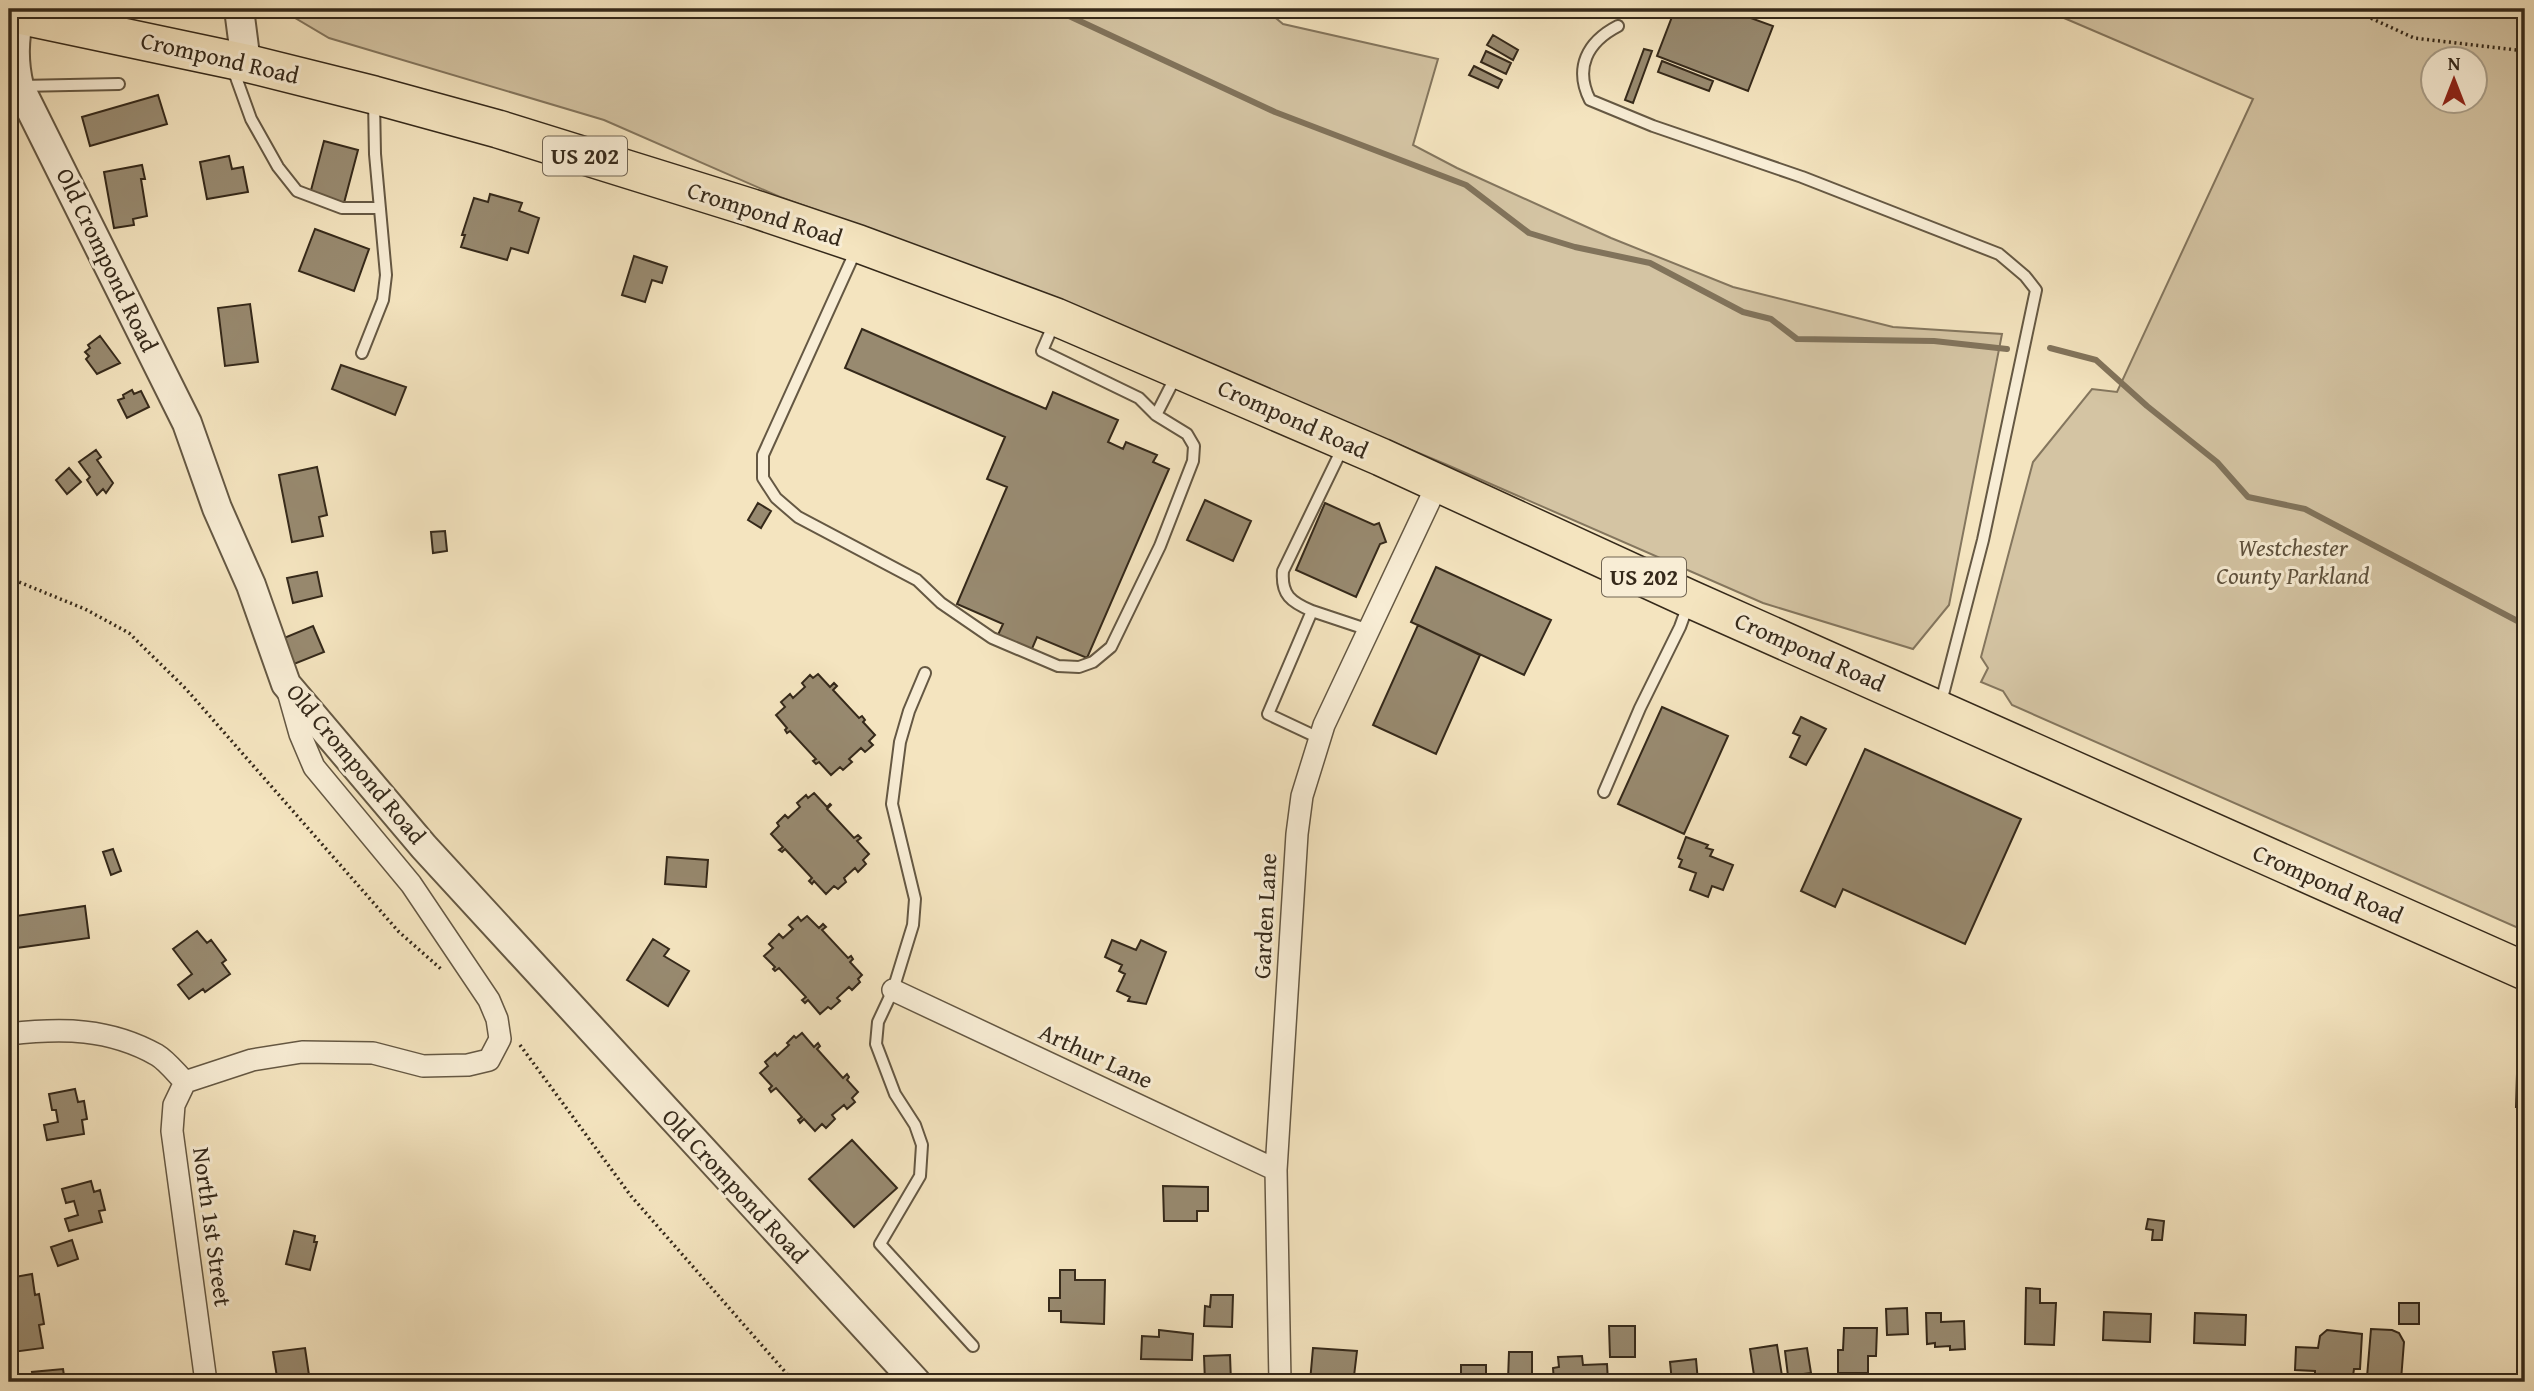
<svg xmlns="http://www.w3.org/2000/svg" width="2534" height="1391" font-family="'Gentium Book Plus',serif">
<rect width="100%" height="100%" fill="#f4e4bf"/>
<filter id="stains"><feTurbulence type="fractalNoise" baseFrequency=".00286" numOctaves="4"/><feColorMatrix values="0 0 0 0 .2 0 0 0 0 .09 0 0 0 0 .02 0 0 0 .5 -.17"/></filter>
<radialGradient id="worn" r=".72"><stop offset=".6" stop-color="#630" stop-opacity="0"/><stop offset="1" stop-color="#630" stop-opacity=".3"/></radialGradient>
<path fill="#d4c4a3" stroke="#84765e" stroke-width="2" fill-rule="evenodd" d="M280,9H1265L1283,24L1438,59L1413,145L1457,168L1611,238L1733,287L1893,327L2002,334L1949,605L1913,649L1763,603L1445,464L963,263L780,197L604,120L329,38Z
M2043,9H2525V931L2012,705L2003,691L1981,682L1988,668L1981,657L2033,462L2092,389L2117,392L2253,99ZM2432,60H2474V102H2432Z"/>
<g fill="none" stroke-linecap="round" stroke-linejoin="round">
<path stroke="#81735b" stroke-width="6" d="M1054,9L1275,112L1466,185L1529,233L1575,247L1650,263L1743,312L1771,319L1797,339L1934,341L2007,349
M2050,348L2096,360L2147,406L2217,462L2248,497L2305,509L2525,625"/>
</g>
<path fill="#988a70" stroke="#35291a" stroke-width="2" d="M1675,9H1726L1773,26L1748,91L1657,56Z
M1493,35L1518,50L1513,60L1487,45Z
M1644,49L1652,51L1633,103L1625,100Z
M1486,51L1511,63L1506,74L1481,62Z
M1662,61L1713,81L1709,91L1658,72Z
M1474,66L1502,80L1498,88L1469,75Z
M158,95L167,124L90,146L82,117Z
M324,141L358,150L344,203L310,194Z
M229,156L232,169L243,167L248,192L207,199L200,162Z
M142,165L145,179H141L147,216L133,219L134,225L114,228L104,172Z
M490,194L522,203L519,211L539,218L528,253L511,248L507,260L461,247L465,235H462L474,198L488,202Z
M315,229L369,249L354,291L299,271Z
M634,256L667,267L662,283L652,280L645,302L622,295Z
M250,304L258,362L225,366L218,308Z
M862,329L1046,409L1053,392L1118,420L1108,442L1123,449L1126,442L1157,455L1153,462L1169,469L1087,658L1037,637L1031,651L997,637L1003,624L957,604L1007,487L987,479L1005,437L845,368Z
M100,336L120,363L97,374L86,359L89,356L85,352L90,348L88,345Z
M341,365L406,387L395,415L332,389Z
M132,390L134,394L141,391L149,407L127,418L118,400L124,398L123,395Z
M96,450L101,457L97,460L113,483L106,493L103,489L97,495L87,480L90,477L79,462Z
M317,467L327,515L319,517L323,536L292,542L279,475Z
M69,468L81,482L67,494L56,480Z
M1205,500L1251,521L1233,561L1187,540Z
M758,503L771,511L761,528L748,520Z
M1325,503L1374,525L1379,523L1386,542L1380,544L1356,597L1296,570Z
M445,531L447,551L433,553L431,532Z
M1436,567L1551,620L1524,675L1411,622Z
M317,572L322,596L293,603L287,578Z
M1418,625L1480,655L1436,754L1373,725Z
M313,626L324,652L294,664L284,638Z
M818,674L830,687L834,683L837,686L833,690L859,718L862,716L865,720L863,722L875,735L869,741L873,745L865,752L861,748L849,759L852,762L843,770L840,767L831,775L819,762L816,764L813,761L816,759L790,731L787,733L785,730L787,728L776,715L785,707L781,702L790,694L793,698L805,687L802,683L810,675L813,678Z
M1662,707L1728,736L1684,834L1618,804Z
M1801,717L1826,729L1806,765L1790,757L1800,736L1793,733Z
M1865,749L2021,819L1965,944L1843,889L1835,907L1801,891Z
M814,793L827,807L830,804L831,805L827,809L854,838L858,835L861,838L857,841L869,854L863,860L866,864L858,872L855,868L844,878L846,882L838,889L834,886L826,894L814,881L812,884L809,881L812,878L785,849L782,852L779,850L783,847L771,834L779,826L777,823L785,815L788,818L800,807L797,803L806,795L808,798Z
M1686,837L1708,845L1706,848L1713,850L1710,856L1733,865L1723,890L1712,886L1708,897L1690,890L1696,873L1679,867L1682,860L1678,858Z
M113,849L121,871L111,875L103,852Z
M667,857L708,860L706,887L665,884Z
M85,906L89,938L9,949V917Z
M807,916L819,928L823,924L826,927L822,930L848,958L851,956L853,959L850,962L862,975L858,979L860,982L852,990L849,987L837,998L840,1001L831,1009L828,1007L820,1014L808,1000L805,1003L802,1000L806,997L779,968L775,971L773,969L775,967L764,956L773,948L769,944L779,934L783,938L793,929L789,925L798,917L801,921Z
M197,931L207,943L211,940L226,960L222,963L230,974L205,992L203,989L189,999L178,985L192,974L173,949Z
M653,939L669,949L664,956L689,971L668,1006L627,980Z
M1112,940L1136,950L1141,940L1166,952L1146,1004L1128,1001L1130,997L1117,991L1125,974L1119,971L1122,965L1105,957Z
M802,1033L814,1047L818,1043L820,1046L817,1049L843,1078L847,1074L849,1077L847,1080L858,1092L852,1098L855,1102L847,1109L844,1105L832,1115L835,1119L826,1128L822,1124L815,1131L804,1119L800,1123L798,1120L802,1117L776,1088L771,1092L769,1089L772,1086L760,1073L768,1066L765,1062L775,1053L777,1056L789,1045L787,1043L794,1036L796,1038Z
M2517,1074H2525V1107H2516Z
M75,1089L78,1102L84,1101L87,1119L82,1120L84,1134L47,1140L44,1125L58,1122L56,1110H52L49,1094Z
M852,1140L897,1188L854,1227L809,1179Z
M91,1181L94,1192L100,1190L105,1210L99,1211L102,1222L69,1231L65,1219L78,1215L74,1201L66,1203L62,1189Z
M1163,1186L1208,1187V1211H1197V1221H1164Z
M2148,1219L2164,1221L2162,1240H2152L2153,1230L2146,1229Z
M294,1231L315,1236L314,1242H317L310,1270L286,1264Z
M72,1240L78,1259L58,1266L51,1247Z
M1060,1270H1075V1280H1105L1104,1324L1061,1322V1311H1049V1298H1060Z
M32,1274L35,1295L39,1294L44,1324L39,1325L43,1348L13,1352L9,1323V1278Z
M2026,1288L2040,1289V1303H2056L2054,1345L2025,1344Z
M1211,1295H1233L1232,1327L1204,1326L1205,1306L1210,1307Z
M2399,1303H2419V1324H2399Z
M1907,1308L1908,1334L1887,1335L1886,1309Z
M2104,1312L2151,1314L2150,1342L2103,1340Z
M1926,1313H1941V1322L1964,1321L1965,1349L1950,1350V1346L1935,1347V1343L1927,1344Z
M2195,1313L2246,1315L2245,1345L2194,1343Z
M1609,1326H1635V1357H1610Z
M1844,1328H1877L1876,1356H1868V1373H1838V1350H1843Z
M2371,1329L2392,1330L2399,1333L2404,1342L2401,1380L2367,1377Z
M1159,1330L1193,1334L1192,1360L1141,1359L1142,1336L1159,1337Z
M2327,1330L2362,1334L2360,1369H2354L2353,1376L2315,1374V1371L2295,1370L2296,1347L2318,1348L2320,1336Z
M1777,1345L1783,1382H1755L1750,1349Z
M305,1348L310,1382H275L274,1377H277L273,1352Z
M1313,1348L1357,1351L1354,1376L1366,1377V1382H1310Z
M1807,1348L1811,1373L1788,1376L1785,1351Z
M1509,1352H1532V1380H1508Z
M1230,1355L1231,1382H1205L1204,1356Z
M1582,1356L1583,1365L1607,1364L1608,1382H1554L1553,1368L1559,1367L1558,1357Z
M1696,1359L1698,1382H1672L1670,1362Z
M1461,1365H1486V1382H1461Z
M63,1369L65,1382H34L32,1372Z"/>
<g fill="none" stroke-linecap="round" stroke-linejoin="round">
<defs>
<path id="service" d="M1618,26C1587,42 1574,68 1590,100L1653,126L1802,177L1999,254L2025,276L2036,290L1983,540L1940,706
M233,69L251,119L278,167L297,191L342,208H380
M20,86L119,84
M856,250L763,455V478L776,498L798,517L917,580L941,603L992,638L1058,666L1079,667L1093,662L1111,647L1160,546L1193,461L1194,446L1187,434L1156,415L1177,374
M1055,321L1042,351L1139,398L1156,415
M362,353L383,300L386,275L375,154L374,101
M1312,611C1291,602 1281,595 1283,571L1343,447
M925,673L909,711L900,742L892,804L915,899L913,925L893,990L878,1022L876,1044L895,1094L915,1125L922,1145L920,1176L880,1244L973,1346
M1319,738L1268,714L1312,611L1369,630
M1604,792L1640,708L1680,627L1688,605"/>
<path id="minor" d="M893,990L1276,1170
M9,1034C62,1028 109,1028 157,1055C167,1061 176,1073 185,1082
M185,1082L252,1060L302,1052L373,1053L423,1066L468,1065L489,1060L500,1039L497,1019L489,1000L411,884L314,767L300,734L287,688
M185,1082L174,1105L172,1131L206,1382
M1280,1382L1276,1170L1297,834L1302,796L1324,725L1438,483"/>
<path id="tertiary" d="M239,9L246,63
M19,15C14,40 13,61 19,86L187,423L217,508L251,585L286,684L424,847L916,1382"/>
<path id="trunk" d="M9,13L246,63L374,95L498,129L752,208L859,244L1056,317L1381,457L1690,599L2525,971"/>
</defs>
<use href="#service" stroke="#655843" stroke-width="14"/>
<use href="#minor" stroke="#655843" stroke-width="24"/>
<use href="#tertiary" stroke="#655843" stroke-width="32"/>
<use href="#trunk" stroke="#35291a" stroke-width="40"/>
<path stroke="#35291a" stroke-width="3.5" stroke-dasharray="2 3.5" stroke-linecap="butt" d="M2351,9L2414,38L2525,51
M9,578L85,609L129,633L186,689L399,932L441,969
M520,1045L631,1196L794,1382"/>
<use href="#service" stroke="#f8edd5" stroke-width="10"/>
<use href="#minor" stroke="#f8edd5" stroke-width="21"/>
<use href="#tertiary" stroke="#f8edd5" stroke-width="28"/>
<use href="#trunk" stroke="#f4e4bf" stroke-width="37"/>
</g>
<g text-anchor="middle" stroke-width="6" stroke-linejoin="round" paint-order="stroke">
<g fill="#f8edd5" stroke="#706452" stroke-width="2">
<rect x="543" y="136.5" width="84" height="39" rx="5"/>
<rect x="1602" y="557.5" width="84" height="39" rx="5"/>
</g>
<g font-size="23" font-weight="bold" fill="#35291a">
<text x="585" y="164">US 202</text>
<text x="1644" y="585">US 202</text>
</g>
<g font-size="24" fill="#35291a" stroke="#f8edd5">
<text transform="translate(220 58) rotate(13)" y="8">Crompond Road</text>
<text transform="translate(765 214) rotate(18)" y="8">Crompond Road</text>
<text transform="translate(107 260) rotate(64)" y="8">Old Crompond Road</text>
<text transform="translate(1293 419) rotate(24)" y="8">Crompond Road</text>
<text transform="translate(1810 652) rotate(24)" y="8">Crompond Road</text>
<text transform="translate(356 764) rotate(50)" y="8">Old Crompond Road</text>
<text transform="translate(2328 884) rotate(24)" y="8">Crompond Road</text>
<text transform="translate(1265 916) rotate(-87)" y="8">Garden Lane</text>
<text transform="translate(1096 1056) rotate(25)" y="8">Arthur Lane</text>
<text transform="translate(735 1186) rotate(47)" y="8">Old Crompond Road</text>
<text transform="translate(212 1227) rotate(82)" y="8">North 1st Street</text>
</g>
<g font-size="24" font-style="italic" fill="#5d503c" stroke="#f8edd5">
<text x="2293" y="556">Westchester<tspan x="2293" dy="28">County Parkland</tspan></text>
</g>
</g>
<rect width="2534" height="1391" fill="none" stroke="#f4e4bf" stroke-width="35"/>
<rect x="10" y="10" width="2513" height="1370" fill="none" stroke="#35291a" stroke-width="3.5"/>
<rect x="18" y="18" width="2499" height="1356" fill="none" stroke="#35291a" stroke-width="2"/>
<g transform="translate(2454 80)"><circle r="33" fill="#f8edd5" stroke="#aa9f8a" stroke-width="2"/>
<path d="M0-5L12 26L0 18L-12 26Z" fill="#8f2418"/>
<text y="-10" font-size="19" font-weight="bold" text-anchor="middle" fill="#35291a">N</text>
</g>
<rect width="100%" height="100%" filter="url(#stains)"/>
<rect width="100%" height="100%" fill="url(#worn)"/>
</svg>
